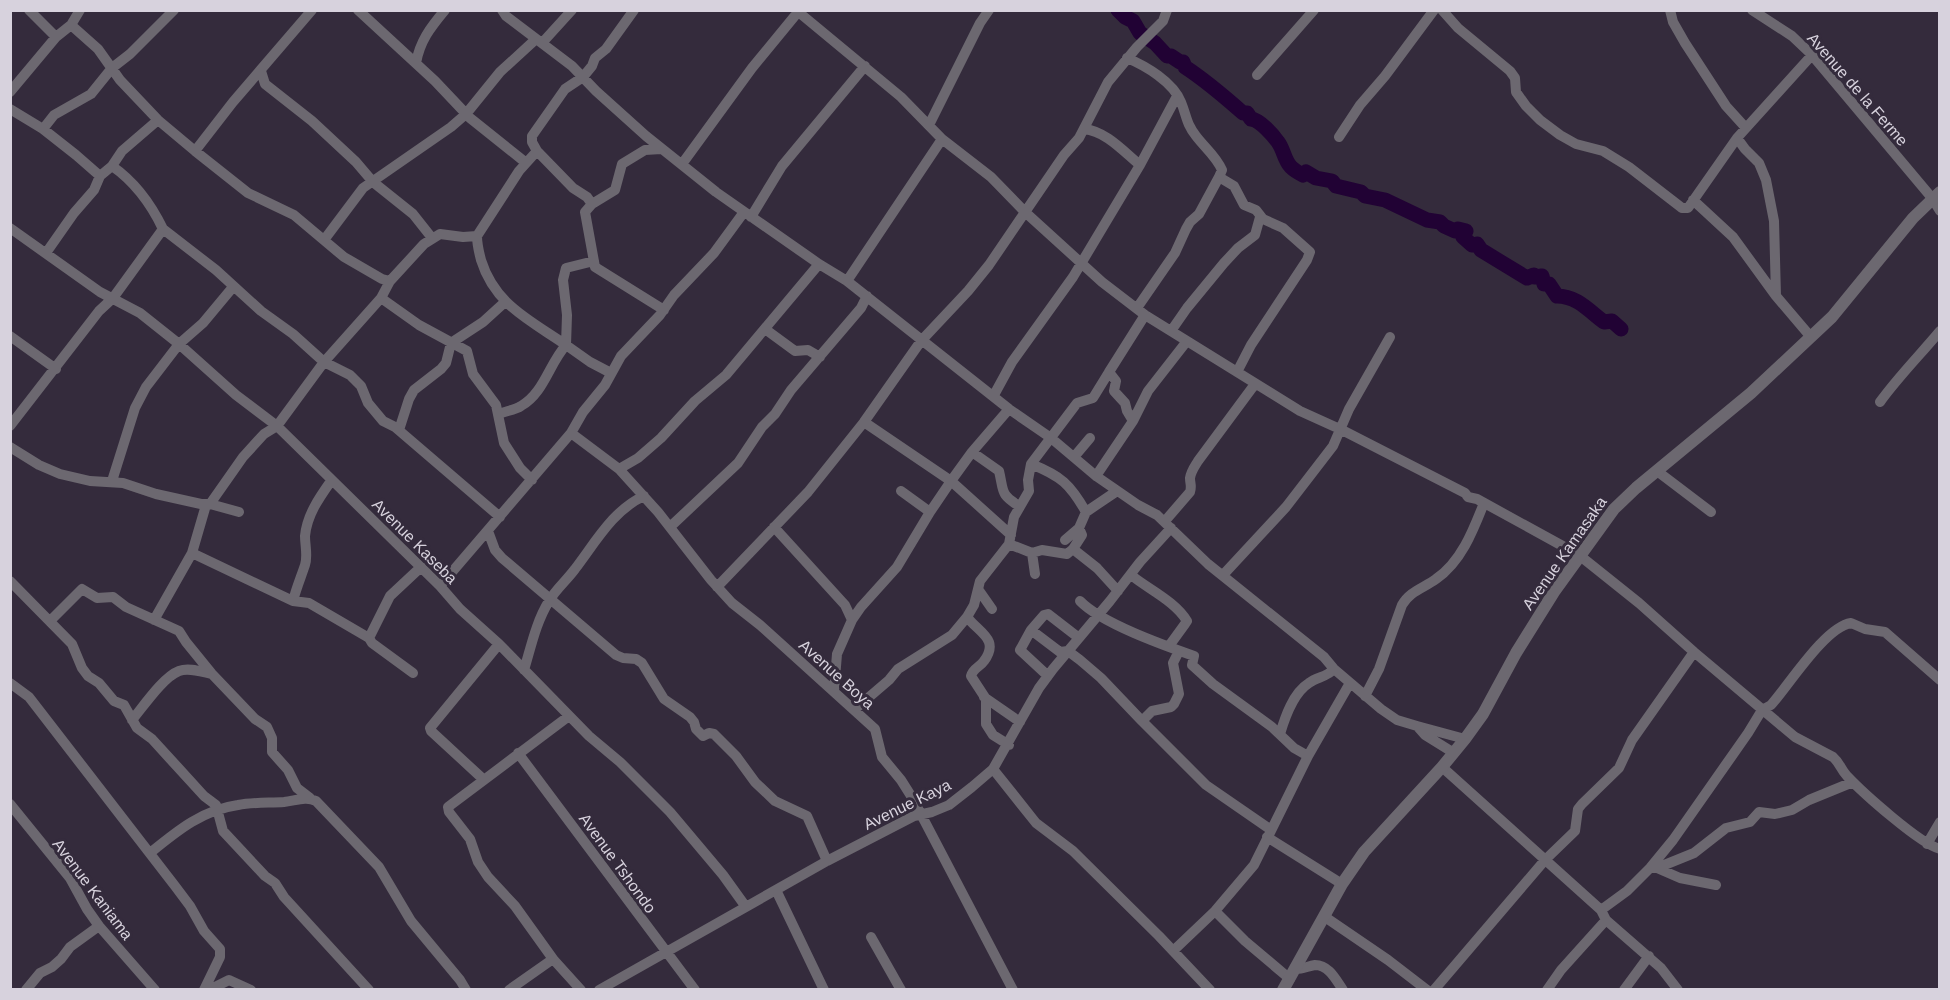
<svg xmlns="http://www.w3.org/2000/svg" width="1950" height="1000" font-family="Arial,sans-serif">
<rect width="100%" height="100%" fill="#342b3c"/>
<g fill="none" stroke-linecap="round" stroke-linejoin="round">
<path stroke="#210234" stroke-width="15" d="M1118,10L1125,17L1133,21L1140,33L1155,43L1167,56H1171L1180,62H1183L1185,67C1205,80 1226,98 1243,113H1247L1251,119C1260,120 1273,135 1278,142C1284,150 1284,160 1291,167C1294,170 1299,173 1303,175L1306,172L1316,178L1332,181L1336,186L1361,192L1365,196L1385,200L1427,220L1440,222L1444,226L1455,231L1458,229L1466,231L1463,237L1472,245L1477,244L1481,250L1527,278L1534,275L1535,277L1542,276L1544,284H1549L1557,296C1577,296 1589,311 1604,322L1612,321L1621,329"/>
<path stroke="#6c6870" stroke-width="10" d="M29,10L56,37
M358,10L435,81L470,118L525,162
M502,10L506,16L572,66L596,91L646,136L716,192L819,264L847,281L1009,409L1051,438L1096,476L1138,505L1157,515L1208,564L1324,657L1334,669L1381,709L1397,720L1417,726L1425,735L1454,753
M796,10L901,97L942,139L991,177L1025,212L1102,282L1145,315L1300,411L1342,430L1465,493L1468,497L1477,499L1579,555L1639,603L1694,652L1795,737L1833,757C1840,763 1841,770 1847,776C1863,793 1920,844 1940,849
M1442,10L1458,28L1510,71L1515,78L1516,92L1526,106L1540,120L1560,135L1576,144L1603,151L1629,167L1682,208H1688L1737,138
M1670,10L1673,22L1685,43L1726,106L1745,127
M1752,10L1792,36L1812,55L1932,198L1940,211
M71,25L98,49L120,80L158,120L195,151L248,193L294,215L344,257L382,279L390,281
M542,43L572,10
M1127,58C1146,66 1173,82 1181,102C1187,117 1186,123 1196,136C1205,148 1216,156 1222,170L1219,177L1234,186L1244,205L1256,210L1263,219L1283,228L1310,252L1307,260L1251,345L1237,372
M416,63C420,41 430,28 445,10
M261,71L265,84L312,121L356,162L373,182L413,214L432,238
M1257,75L1314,10
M10,92L56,37L71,25L80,10
M10,109L43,129L76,155L100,176L112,166C135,182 151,204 163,229
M929,125L980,23L989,10
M43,129L54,115L91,94L112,68L130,54L174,10
M1084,129C1106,131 1124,152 1140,165
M1339,137L1360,105L1385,76L1434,10
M661,149L645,150L622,164L615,190L592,204L585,212L595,267L664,310
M195,151L233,102L312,10
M682,164L752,68L798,12
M112,166L122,151L158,120
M1693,200L1733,237L1776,296
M592,204L587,197L573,188L537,151L532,142V136L565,89L583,77L592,66L595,58L606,49L634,10
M751,217L782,166L865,66
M10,228L100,292L140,313L179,344L236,395L277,426L440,586L460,609L499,644L589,736L620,762L670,812L723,875L746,907
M477,236C477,245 479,252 481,260C495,305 530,320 566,345C549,364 544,393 521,406C515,410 506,411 499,414
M324,240L363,188L451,127L466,114L500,72L536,39
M46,253L74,213L94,190L100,176
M594,261L566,268L563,280L567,315L566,345L590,362L611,373
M847,281L942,139
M381,298L419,325L467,351L473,374L496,405L504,443L520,468L532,480
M1137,308L1175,253L1186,229L1190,222L1199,214L1219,177
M765,329L795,351L808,350L820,357
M1171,331L1187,308L1224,263L1238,248L1255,235L1260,217
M10,336L56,369
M1810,336L1776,296L1774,221L1766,180L1759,163L1745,149L1737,138L1812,55
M994,395L1012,362L1073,277L1140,165L1177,96
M1880,402C1898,377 1920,355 1940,331
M1133,421L1148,391L1187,341
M864,422L951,481L930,512
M10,426L99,311L113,298L163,229L216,270L261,311L293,334L324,362L350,375L361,386L368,403L383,421L395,427L500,517
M399,430L409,399L414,390L441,369L446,363L451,343L483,322L505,302
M571,433L619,469L658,512L711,580L732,603L760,625L875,729L882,757L901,780L913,799L1013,990
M10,447L39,465L60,474L90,481L123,483L156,494L201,504H210L243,457L264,434L277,426L324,362L381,298L390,281L424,244L440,234L463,237L477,236L519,171L537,151
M972,452L1009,409
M1074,457L1090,438
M1031,464C1061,476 1070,484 1086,512
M619,469L638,458L661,438L695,401L726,375L819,264
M1657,471L1711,512
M1096,476L1133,421L1127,411L1125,403L1114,391L1116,381L1109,372L1145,315
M112,481L135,408L146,387L179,344L203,323L233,287
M210,504L239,512
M1165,521L1190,492C1192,486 1190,484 1190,478C1191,471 1195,466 1198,461L1255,384
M670,527L738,463L762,427L775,414L791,390L861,308L867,296
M774,527L845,605L852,620
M1079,528L1086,512L1117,491
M488,531L495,550L502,558L616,655L623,658L636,659L642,663L664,699L690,717L694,722L696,729L703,736L709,733L714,734L736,756L755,782L775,801L807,816L827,861
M1011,535L951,481L972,452L999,471C1004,492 1000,494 1019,506
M1065,540L1079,528L1082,535L1073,549
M1009,544L1032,553L1035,574
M192,553L293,601L309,603L369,638L372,643L413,673
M1032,553L1042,550L1067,554L1073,549L1097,568L1118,591
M1131,575C1148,589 1175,601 1187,621L1185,624L1169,646
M1223,575L1286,507L1333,446L1349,409L1390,337
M10,581L72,644L82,668L88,676L99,683L114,701L124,705L137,728L152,739L204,796L216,805L223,831L265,876L275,883L284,897L369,990
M440,586L571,433L583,412L605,385L621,356L660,315L674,295L714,253L744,212
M717,587L808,492L864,422L921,341L968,291L989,265L1064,155L1079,138L1108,82L1137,47L1163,21L1167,10
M978,589L992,609
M293,601C296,589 301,577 305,565C308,556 305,546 305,536C307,515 319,498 331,481
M1080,601C1101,623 1163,645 1194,656L1192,665L1213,684L1272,727L1294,748L1308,756
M154,620L192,553L206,505
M50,621L82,589L97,598L113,597L126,607L179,631L186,642L212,674L255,719L267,727L272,738V752L288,770L297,788L310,798
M1031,630L1044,615L1048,614L1079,638
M369,638L390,596L421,567
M1179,651L1173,663L1179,694L1174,704L1171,707L1152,711L1142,721L1206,785L1271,830
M524,670C531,647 536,622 549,601C556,589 567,580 575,569C595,543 613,510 644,496
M1048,676L1020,650L1031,630L1060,652L1068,651L1080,660L1101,678L1142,721
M10,683L29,697L175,886L190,906L204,931L220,949V957L204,990
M834,691L837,654L852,620L861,607L897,567L930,512L901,491
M1365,696L1379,669L1402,605C1410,591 1424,588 1436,579C1461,562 1473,531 1484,503
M984,697L1020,722
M854,710L889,680L898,669L952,635L967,617
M569,716L448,807L449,812L470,839L478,862L488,877L515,906L553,959L581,990
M132,720C143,707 163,677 179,671C189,667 202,672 212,674
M1417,726L1465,739
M1280,734C1285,717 1293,693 1309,683C1317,677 1327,677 1334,669
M1009,745L993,735L986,724V699L971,676C973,668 980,667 984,661C1000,639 979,633 967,617L974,605L980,581L1009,544L1014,517L1029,491L1028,480L1031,464L1077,403L1093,398L1109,372
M518,753L695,990
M1442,767L1601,910L1606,920L1661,968L1678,990
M993,769L1036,823L1073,851L1159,936L1210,990
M483,779L431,731L430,728L499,644
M10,804L70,878L87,909L99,926L155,990
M1267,837L1342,884
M1927,844L1940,822
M150,853C177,831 202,810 238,805C253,802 269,803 284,802C295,801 306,796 316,801L379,867L411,921L460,980L466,990
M1650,868H1657L1694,853L1726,828L1750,822L1759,812L1775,814L1792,810L1809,800L1853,782
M1657,868L1680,878L1716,885
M776,890L824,990
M1601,910L1627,891L1650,868L1673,840L1748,733L1762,710L1771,705C1789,685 1825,627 1851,623L1865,629L1885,632L1940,680
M1215,911L1245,941L1290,979
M1325,917L1388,960L1427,990
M871,937L901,990
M1173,951L1215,911L1254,865L1308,756L1350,683
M1296,969C1303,969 1308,966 1315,965C1329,965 1336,980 1343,990
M26,990L40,973L52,967L61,959L70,947L99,926
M209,990L229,980L251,990
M509,990L553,959
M599,990L827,861L914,816L932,812L949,805L972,787L993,769L1039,688L1053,669L1110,601L1140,562L1171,528
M1434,990L1545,860L1575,831L1578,809L1582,804L1619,768L1632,740L1694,652
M1547,990L1561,970L1606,920
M1624,990L1649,956"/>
<path stroke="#6c6870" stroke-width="12" d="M1283,990L1342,884L1364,852L1442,767L1465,739L1483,714L1516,653L1554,592L1614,509L1636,488L1751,393L1832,317L1913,218L1940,192"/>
</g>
<g text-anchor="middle" stroke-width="6" stroke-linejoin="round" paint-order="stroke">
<g font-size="16" fill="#d7d2dd" stroke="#342b3c">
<text transform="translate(1858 89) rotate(49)" y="6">Avenue de la Ferme</text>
<text transform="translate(415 541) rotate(45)" y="6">Avenue Kaseba</text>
<text transform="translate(1564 553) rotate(-55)" y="6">Avenue Kamasaka</text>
<text transform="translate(837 674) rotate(42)" y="6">Avenue Boya</text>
<text transform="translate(907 804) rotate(-26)" y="6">Avenue Kaya</text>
<text transform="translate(618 863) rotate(54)" y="6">Avenue Tshondo</text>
<text transform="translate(93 889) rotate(53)" y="6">Avenue Kaniama</text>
</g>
</g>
<rect width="1950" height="1000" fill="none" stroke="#d7d2dd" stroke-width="24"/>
</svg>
